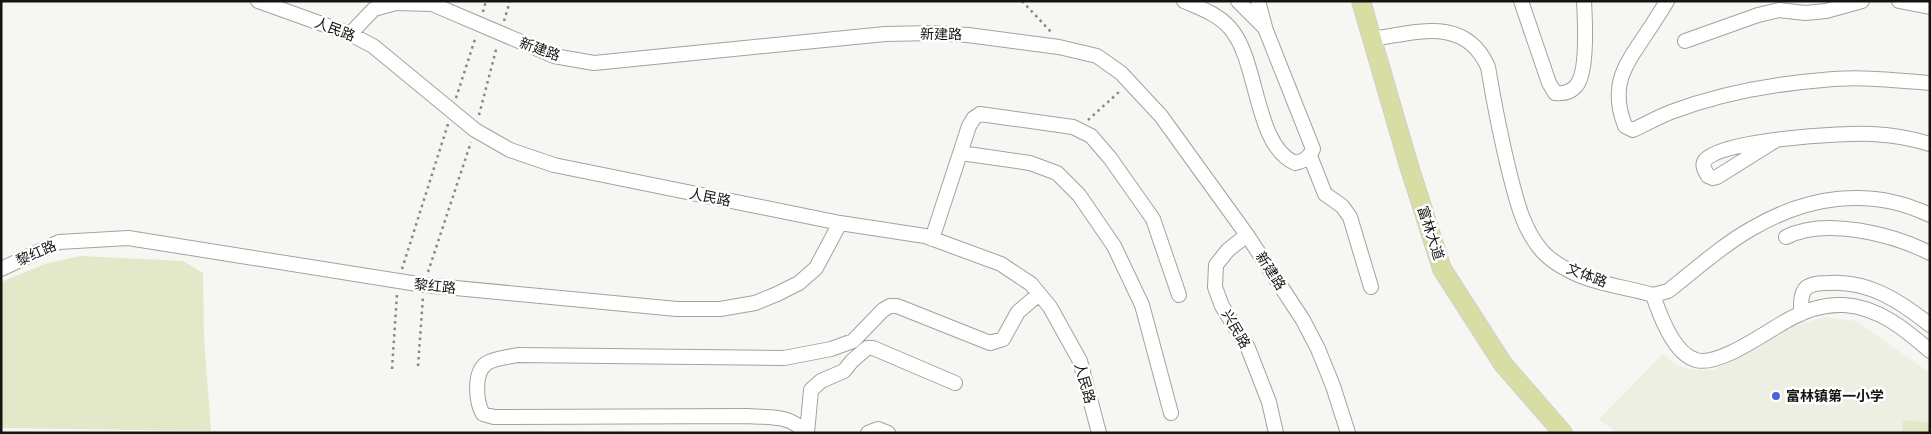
<svg xmlns="http://www.w3.org/2000/svg" width="1931" height="434" font-family="'Titillium Web','Noto Sans SC',sans-serif">
<rect width="100%" height="100%" fill="#f6f6f2"/>
<path fill="#edefe3" d="M1825,317L1856,321L1930,373V433H1617L1599,419L1663,354L1675,364L1686,369L1713,370L1758,348L1787,329Z"/>
<path fill="#e3e8c8" d="M80,256L183,261L203,273L204,338L211,431L1,428V282L45,264Z
M1903,420L1930,423V433H1902Z"/>
<g fill="none" stroke-linecap="round" stroke-linejoin="round">
<defs>
<path id="minor" d="M258,1L350,34L373,46L475,130L510,150L554,165L840,223L925,236L1001,264L1031,284L1050,307L1080,361L1099,433
M1184,1C1200,8 1218,14 1230,28C1259,61 1254,145 1295,163C1304,161 1309,158 1313,149L1265,28L1238,1
M1258,1L1265,27
M1521,1L1549,83L1555,93C1563,94 1570,93 1576,86C1588,73 1585,19 1584,1
M1667,1C1660,13 1652,25 1644,37C1623,68 1610,87 1625,126L1633,130C1646,124 1658,117 1671,112C1719,94 1772,84 1823,80C1858,76 1895,80 1930,83
M1899,1L1930,7
M350,34L374,9L396,3L432,4L554,56L594,63L885,34L933,33L968,35L1059,47L1097,56L1121,73L1161,116L1247,235L1303,320L1318,349L1333,386L1348,433
M1372,39C1415,33 1465,15 1488,67C1494,103 1501,139 1510,175C1517,202 1523,229 1542,251C1549,259 1560,266 1570,271C1595,284 1626,287 1653,295L1668,291C1695,270 1721,246 1751,229C1807,196 1870,186 1930,215
M1685,41L1758,15L1779,10L1805,13L1826,11L1862,1
M1776,140L1717,177L1713,178L1708,176C1706,172 1702,167 1704,162C1713,140 1848,132 1873,134C1892,135 1911,138 1930,144
M961,153L1030,163L1057,173L1079,195L1114,246L1142,305L1171,413
M1310,156L1325,194L1342,206L1350,217L1371,287
M1247,235L1228,250L1216,265L1215,287L1222,306L1248,348L1269,402L1276,433
M1786,237C1826,217 1892,234 1930,253
M932,239L969,126L974,118L980,114L1073,127L1091,136L1110,158L1153,219L1179,295
M1,269L59,242L128,238L424,285L677,309H720L755,303L777,294L799,283L816,268L840,223
M1653,295C1660,316 1674,354 1696,360C1718,367 1766,332 1786,321C1803,311 1824,304 1844,305C1878,307 1905,329 1930,351
M1801,314C1801,306 1800,294 1806,288C1812,283 1821,283 1828,283C1868,280 1900,301 1930,325
M805,433C791,414 769,418 748,416L494,417L483,414C476,402 473,372 487,363C495,358 508,357 518,355L784,358L831,349L853,341L883,310L890,306H897L990,343L1003,339L1018,312L1039,294
M807,433L811,390L821,381L844,371L852,361L867,348H873L955,383
M868,433L878,429L888,433"/>
<path id="major" d="M1361,1L1409,166L1442,269L1503,364L1563,433"/>
</defs>
<use href="#minor" stroke="#a2a39f" stroke-width="16"/>
<use href="#major" stroke="#d0d0d0" stroke-width="20"/>
<path stroke="#878785" stroke-width="2.5" stroke-dasharray="2.5 4" stroke-linecap="butt" d="M1022,1L1052,33
M483,12L486,1
M504,21L510,1
M456,98L476,36
M479,115L497,46
M1088,120L1119,92
M402,269L448,124
M428,272L471,142
M418,366L423,297
M392,369L397,294"/>
<use href="#minor" stroke="#fff" stroke-width="14"/>
<use href="#major" stroke="#d7dda3" stroke-width="18"/>
</g>
<circle fill="#4f61d7" stroke="#fff" stroke-width="2" cx="1776" cy="396" r="5"/>
<g text-anchor="middle" stroke-width="5" stroke-linejoin="round" paint-order="stroke">
<g font-size="14" fill="#141413" stroke="#fff">
<text transform="translate(335 29) rotate(21)" y="5">人民路</text>
<text transform="translate(941 34) rotate(1)" y="5">新建路</text>
<text transform="translate(540 49) rotate(20)" y="5">新建路</text>
<text transform="translate(710 197) rotate(11)" y="5">人民路</text>
<text transform="translate(1431 233) rotate(72)" y="5">富林大道</text>
<text transform="translate(36 253) rotate(-24)" y="5">黎红路</text>
<text transform="translate(1271 271) rotate(57)" y="5">新建路</text>
<text transform="translate(1587 275) rotate(21)" y="5">文体路</text>
<text transform="translate(435 286) rotate(6)" y="5">黎红路</text>
<text transform="translate(1236 329) rotate(60)" y="5">兴民路</text>
<text transform="translate(1085 383) rotate(74)" y="5">人民路</text>
</g>
<g font-size="14" font-weight="bold" fill="#141413" stroke="#fff" text-anchor="start">
<text x="1786" y="401">富林镇第一小学</text>
</g>
</g>
<rect width="1931" height="434" fill="none" stroke="#141413" stroke-width="5"/>
</svg>
